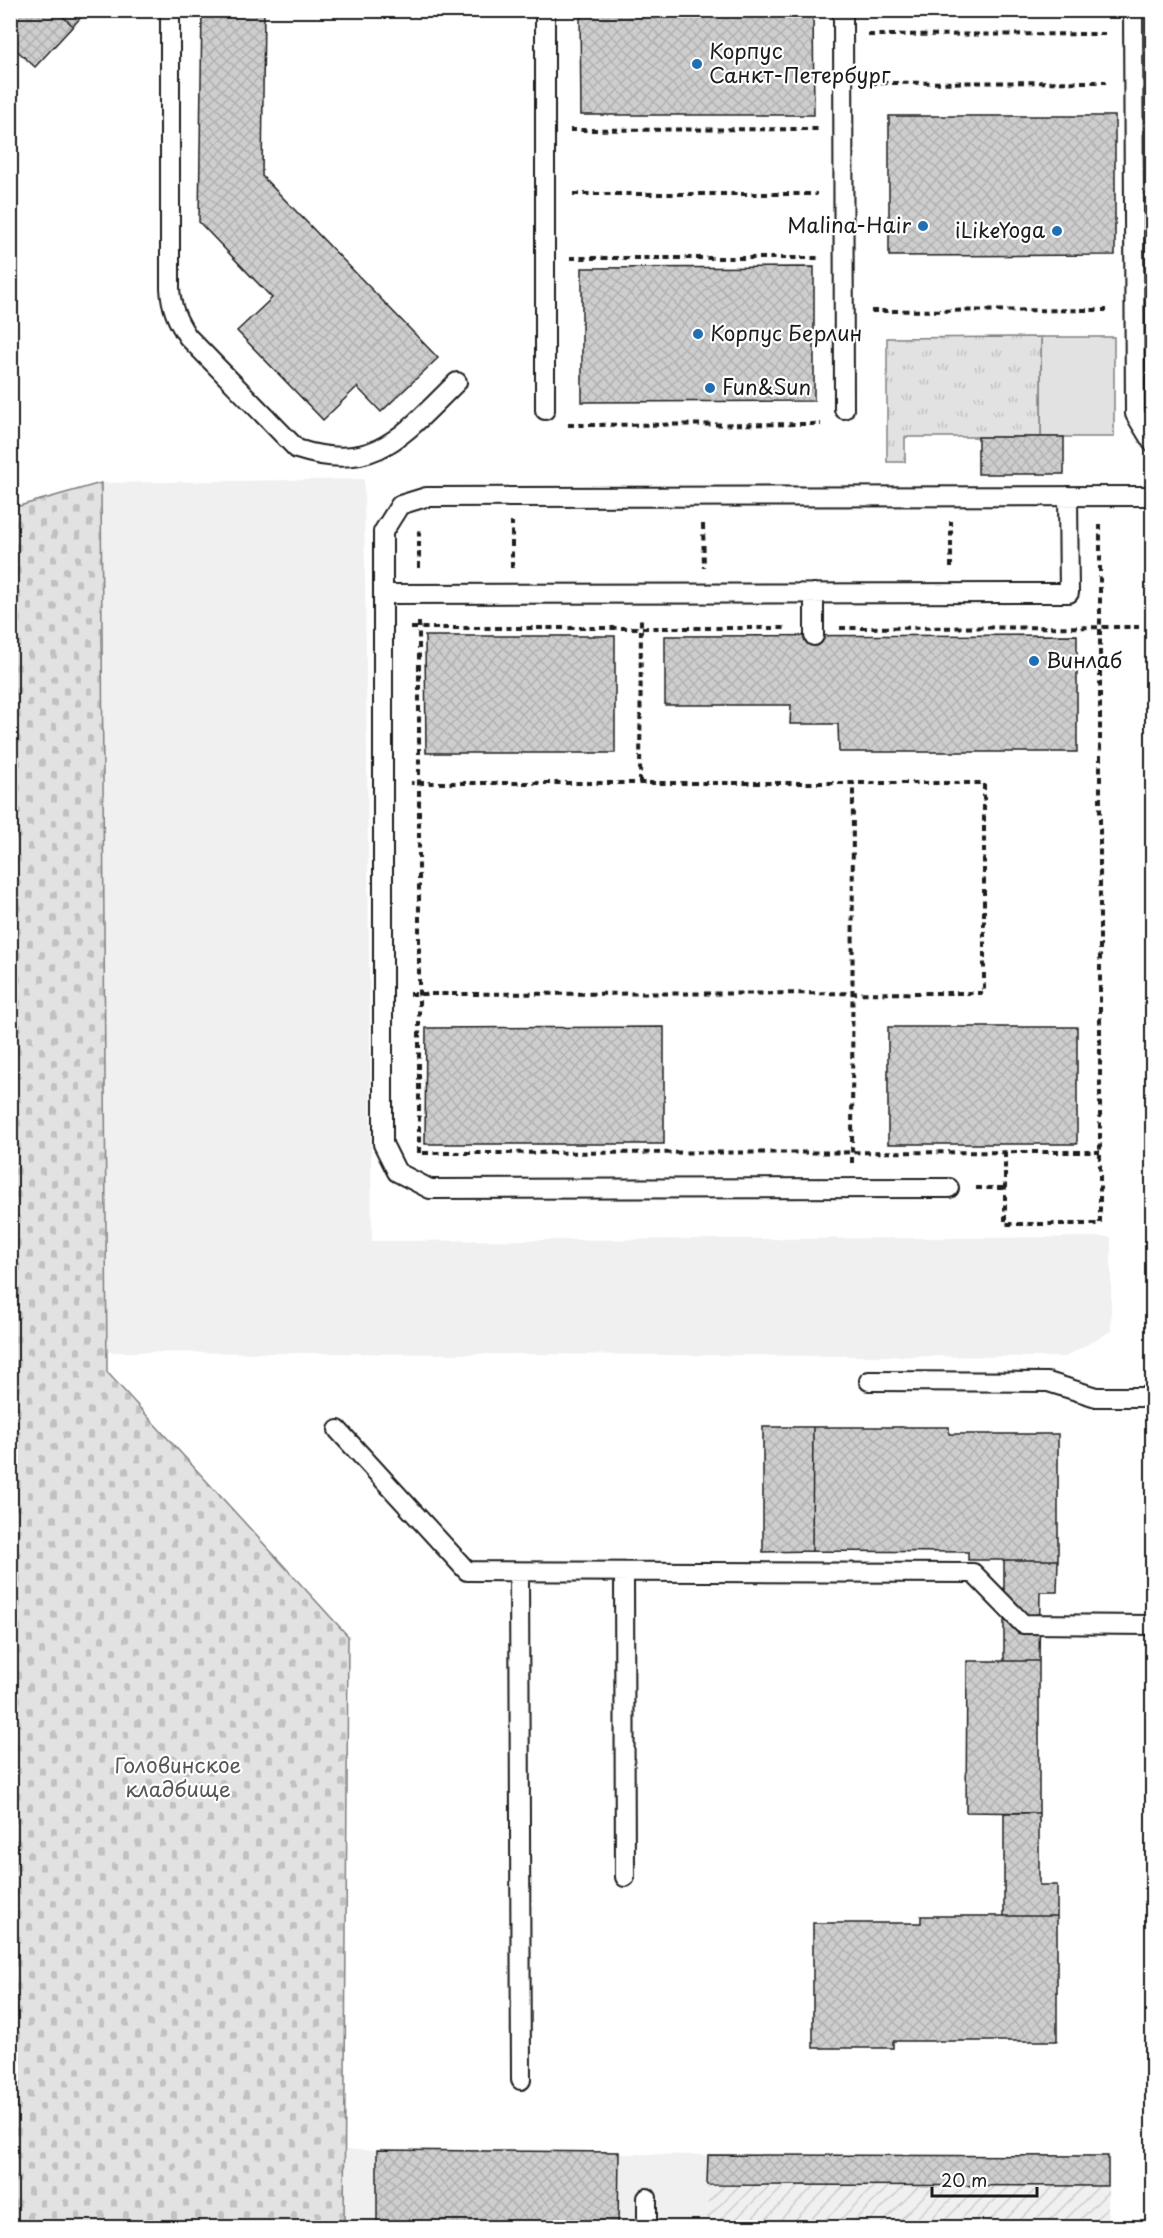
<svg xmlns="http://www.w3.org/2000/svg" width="1163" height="2238" font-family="'Playpen Sans',sans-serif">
<defs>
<pattern id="industrial-furrows" width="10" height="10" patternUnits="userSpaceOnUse" patternTransform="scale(1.5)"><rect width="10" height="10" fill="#f0f0f0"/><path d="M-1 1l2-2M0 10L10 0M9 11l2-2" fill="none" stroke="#cdcdcd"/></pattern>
<pattern id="cemetery-stones" width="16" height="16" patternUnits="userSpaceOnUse" patternTransform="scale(1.5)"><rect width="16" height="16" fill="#e2e2e2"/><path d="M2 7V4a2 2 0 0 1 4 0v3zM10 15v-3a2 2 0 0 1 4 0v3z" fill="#c1c1c1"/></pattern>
<pattern id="park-tufts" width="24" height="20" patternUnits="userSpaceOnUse" patternTransform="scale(1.5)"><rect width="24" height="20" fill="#e2e2e2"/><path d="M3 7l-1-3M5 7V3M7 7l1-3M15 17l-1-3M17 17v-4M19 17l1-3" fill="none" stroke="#c1c1c1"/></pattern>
<pattern id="building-cross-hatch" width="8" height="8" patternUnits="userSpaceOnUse" patternTransform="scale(1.5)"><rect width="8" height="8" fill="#cecece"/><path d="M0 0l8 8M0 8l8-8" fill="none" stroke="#b0b0b0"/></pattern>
</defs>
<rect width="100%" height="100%" fill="#fff"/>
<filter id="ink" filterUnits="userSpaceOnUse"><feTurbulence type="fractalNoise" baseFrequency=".0167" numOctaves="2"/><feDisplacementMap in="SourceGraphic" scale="12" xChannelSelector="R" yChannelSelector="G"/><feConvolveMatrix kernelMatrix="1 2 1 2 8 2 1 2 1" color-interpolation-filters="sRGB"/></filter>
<g filter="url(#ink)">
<path fill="#f0f0f0" d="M364,479L372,1241L1111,1237V1331L1065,1357L107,1352L101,483Z
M345,2150L619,2152V2154L708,2155L707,2227L344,2228Z"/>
<path fill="url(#industrial-furrows)" d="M708,2155L1108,2156V2227L707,2228Z"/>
<path fill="#e2e2e2" stroke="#7f7f7f" stroke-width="1.5" d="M1041,337H1114V437H1041Z"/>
<path fill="url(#cemetery-stones)" stroke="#7f7f7f" stroke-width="1.5" d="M101,483L107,1372L348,1636L344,2227H11V492L19,506Z"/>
<path fill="url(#park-tufts)" stroke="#7f7f7f" stroke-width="1.5" d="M1041,337V437H905V462H887V338Z"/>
<path fill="url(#building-cross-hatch)" stroke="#1c1c1c" stroke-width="1.5" d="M10,10H56L73,26L35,67L10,44Z
M56,10H83L84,14L73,26Z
M202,10H264L262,176L438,358L381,412L357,387L323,420L237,331L272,298L199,222Z
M580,10H813L814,115H581Z
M889,116H1115V255L889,256Z
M814,267V401L582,402V268Z
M978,437H1064V474H978Z
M1077,635V752H839L838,724H790L791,705H665V636Z
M425,636H615V753H426Z
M664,1027V1144H425L426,1028Z
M888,1027H1077V1144H888Z
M763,1427H813L812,1551L763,1552Z
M813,1427H949V1434H1058V1560H968V1552L812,1551Z
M1004,1560H1058L1057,1592H1040L1039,1661H1004Z
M967,1661H1039V1813L966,1812Z
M1004,1813H1039V1885H1057V1916H1004Z
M921,1916H1057V2041H893V2048H813V1923H921Z
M377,2150L619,2152L618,2228H377Z
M708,2155L1108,2156V2186L707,2185Z
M707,2226L864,2228H707Z"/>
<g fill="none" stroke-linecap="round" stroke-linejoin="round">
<defs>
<path id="service" d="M170,10V288C171,307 177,321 188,337L297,449C377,475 404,433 457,382
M545,10V410
M843,10L844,409
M1133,10L1135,414L1152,442
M383,594L1069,593L1068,496
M814,636V593
M949,1188L430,1189L397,1172L383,1144V532L400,505L426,497L1152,496
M869,1381L1048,1382L1096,1397H1152
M338,1430L467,1571L973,1573L1023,1624L1152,1625
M519,1572L521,2080
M624,1572L625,1877
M647,2228V2198"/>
</defs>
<use href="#service" stroke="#1c1c1c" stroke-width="22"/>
<path stroke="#1c1c1c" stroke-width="4" stroke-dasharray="6 4.5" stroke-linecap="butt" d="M868,35L1107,34
M871,83L1106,82
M570,130L818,129
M573,194H817
M570,258H818
M871,311L1107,310
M568,425L821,424
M703,524L704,568
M419,568V527
M512,568V522
M951,568V521
M411,628H787
M840,628L1139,627
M640,783L641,619
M410,994L984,993V783H411
M1005,1152V1224H1100V521
M419,1153V620
M423,1153L1100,1152
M852,1163L853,783
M976,1188H1005"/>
<use href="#service" stroke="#fff" stroke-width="18"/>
</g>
</g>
<g fill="#1f6fb2" stroke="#fff" stroke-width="2">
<circle cx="697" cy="64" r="6"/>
<circle cx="923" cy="226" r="6"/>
<circle cx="1057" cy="231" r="6"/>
<circle cx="698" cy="334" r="6"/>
<circle cx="710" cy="388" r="6"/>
<circle cx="1034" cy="661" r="6"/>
</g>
<g text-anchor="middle" stroke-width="4.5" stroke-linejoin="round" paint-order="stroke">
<g font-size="21" fill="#1c1c1c" stroke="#fff" text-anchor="start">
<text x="709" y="59">Корпус<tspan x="709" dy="24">Санкт-Петербург</tspan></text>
<text x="911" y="233" text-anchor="end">Malina-Hair</text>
<text x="1045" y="238" text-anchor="end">iLikeYoga</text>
<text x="710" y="341">Корпус Берлин</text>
<text x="722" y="395">Fun&amp;Sun</text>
<text x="1046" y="668">Винлаб</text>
</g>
<g font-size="21" fill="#575757" stroke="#fff">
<text x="178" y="1773">Головинское<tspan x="178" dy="24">кладбище</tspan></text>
</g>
</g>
<rect width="1163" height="2238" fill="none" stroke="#fff" stroke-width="36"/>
<rect x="18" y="18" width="1127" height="2202" fill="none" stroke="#1c1c1c" stroke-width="2" filter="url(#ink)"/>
<path d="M932 2187v9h105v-9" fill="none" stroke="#1c1c1c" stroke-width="3"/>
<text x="941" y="2187" font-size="18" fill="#1c1c1c" stroke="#ffffff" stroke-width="4.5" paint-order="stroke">20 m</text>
</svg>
